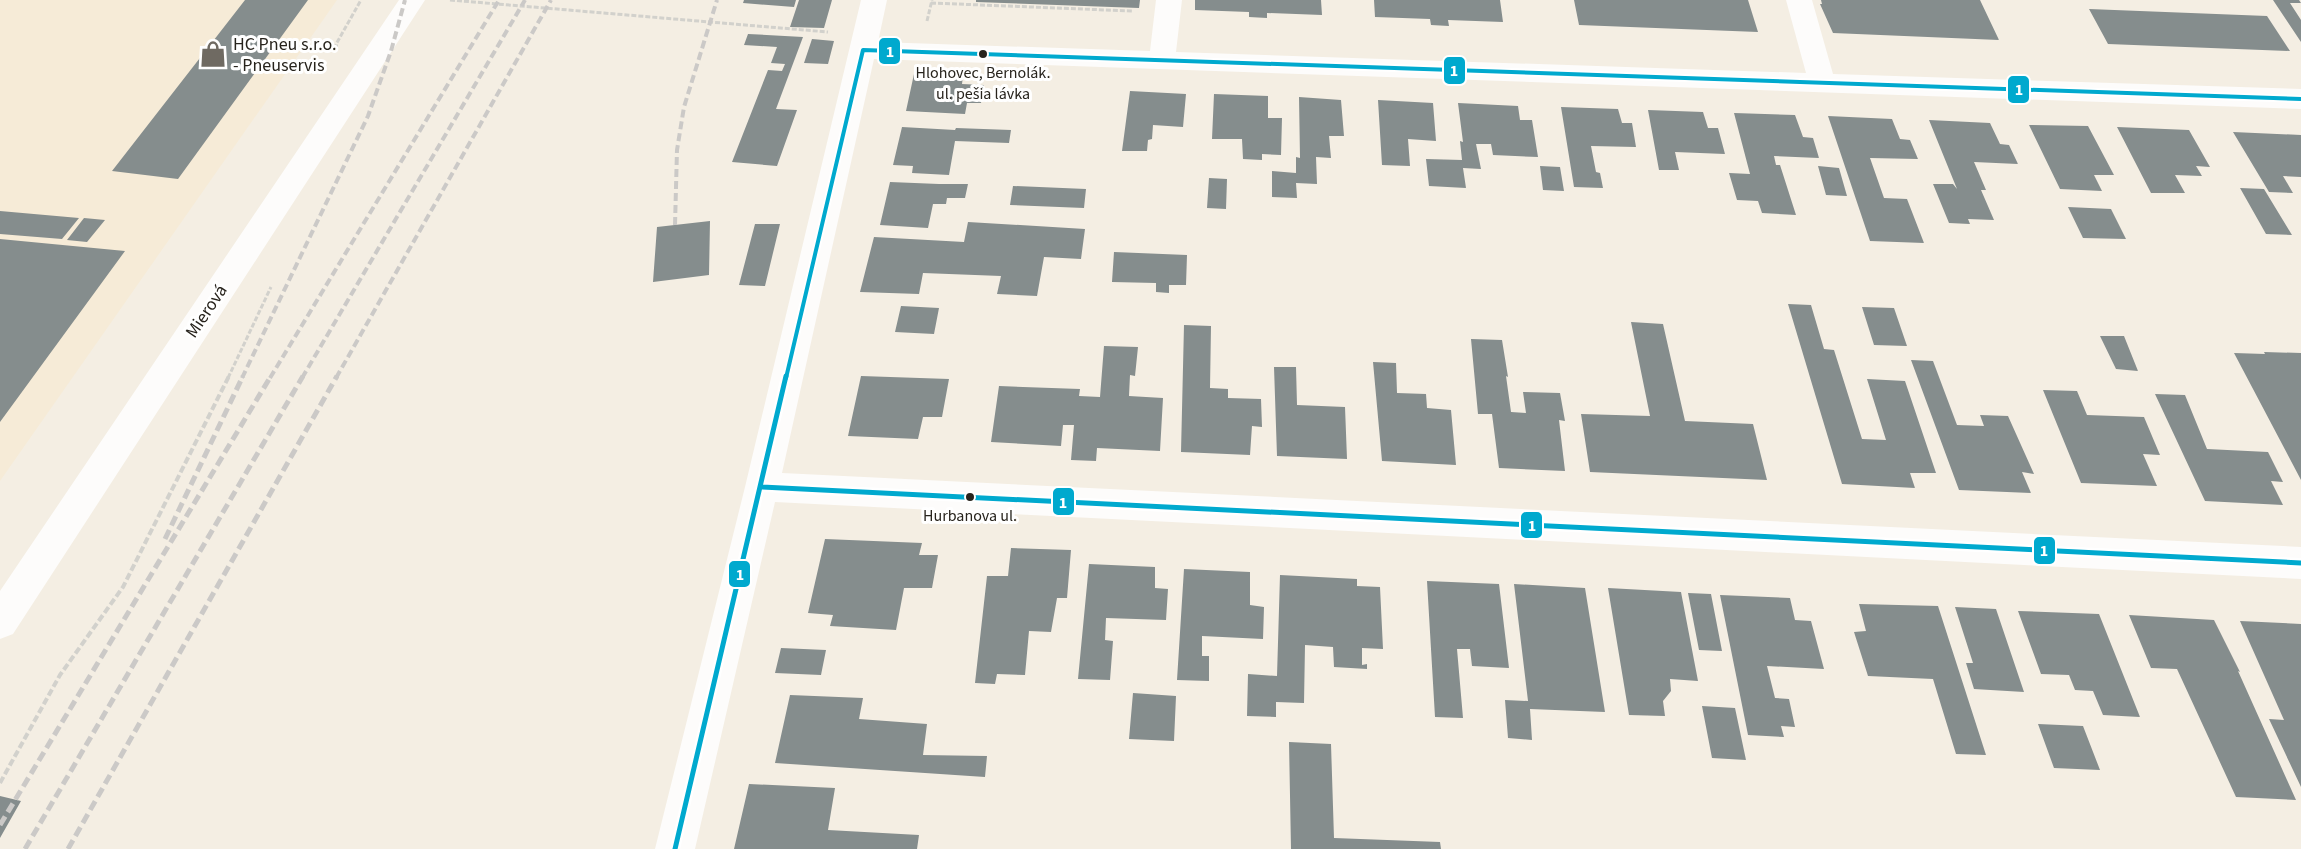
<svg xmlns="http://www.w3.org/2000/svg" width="2301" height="849" font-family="'Source Sans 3',sans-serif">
<rect width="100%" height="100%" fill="#f4eee3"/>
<path fill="#f6ebd7" d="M0,0H337L0,481Z"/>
<path fill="#858d8d" d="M245,0H308L178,179L112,171Z
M744,0H796L794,7L743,3Z
M799,0H832L824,28L790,27Z
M976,0H1140L1139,8L976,2Z
M1195,0H1321L1322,15L1267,13V18L1249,17V12L1195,10Z
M1374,0H1500L1503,22L1448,20L1449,26L1431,25L1430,19L1375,17Z
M1574,0H1748L1758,32L1579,25Z
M1821,0H1980L1999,40L1833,33L1820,4H1822Z
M2273,0H2299L2301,3H2290L2301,20V42Z
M2089,9L2267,16L2290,51L2108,44Z
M748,34L803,37L776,109L797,110L777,166L732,162L768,70L782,71L785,64L771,63L777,47L744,45Z
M812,39L834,41L828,64L804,63Z
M914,74L963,76L962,84L984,85L981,103H967L965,114L906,111Z
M1130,91L1186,94L1183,127L1153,125L1152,139L1148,140L1147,151H1122Z
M1214,94L1268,96V118H1282L1281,155L1262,154V160L1243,159L1242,139H1212Z
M1299,97L1341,100L1344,136H1329L1331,158L1316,157L1317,184L1296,183L1297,198L1272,197V171L1296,173V157L1300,158Z
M1378,100L1433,103L1436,141L1408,139L1410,166L1382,165Z
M1458,103L1518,106L1520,120H1532L1538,157L1493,155L1491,144H1476L1481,169L1463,168L1466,188L1429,186L1426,159L1462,160L1460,141L1463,142Z
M1561,107L1618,109L1622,123H1632L1636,147L1591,146L1596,172L1600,173L1603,188L1574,187Z
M1648,110L1703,112L1708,128H1718L1725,154L1675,152L1679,170H1659Z
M1734,113L1795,115L1803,137L1813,138L1819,158L1774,156L1776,165H1780L1796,215L1762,213L1758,201L1737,200L1729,173L1750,174Z
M1828,116L1892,119L1900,139L1910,140L1918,159L1870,158L1884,198L1907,199L1924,243L1870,241Z
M1929,120L1990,123L2000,144L2009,145L2018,164L1974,162L1986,190H1981L1994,220L1968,219L1970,224L1949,223L1933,184H1953L1957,189Z
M2029,125L2088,126L2114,175H2094L2102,191L2060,189Z
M902,127L955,130L956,128L1011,130L1009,143L955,141L949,175L912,173L913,166L893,165Z
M2117,127L2189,130L2210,167L2196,166L2202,176L2175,175L2185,193H2151Z
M2233,132L2301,135V177L2283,176L2293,193L2269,192Z
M1540,166L1560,167L1564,191L1543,190Z
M1818,166L1839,168L1847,196L1826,195Z
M1209,178L1227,179L1226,209L1207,208Z
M890,182L939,184H968L965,198H947L946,204H933L928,228L880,225Z
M1013,186L1086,189L1084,208L1010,205Z
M2240,188L2264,189L2292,235L2266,234Z
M2068,207L2111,209L2126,239L2083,238Z
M0,211L79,218L62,239L0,234Z
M84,218L105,220L87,242L67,240Z
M710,221L709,275L653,282L657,227Z
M968,222L1085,229L1081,259L1044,257L1037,296L997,294L1001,276L923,273L919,294L860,292L874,237L964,242Z
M755,224H780L765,286L739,285Z
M0,239L125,251L0,422Z
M1114,252L1187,255L1186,285H1169V293L1156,292V283L1112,282Z
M1788,304L1811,305L1824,349L1834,350L1862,439L1886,440L1867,379L1905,381L1936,473H1910L1915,488L1842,484Z
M901,306L939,308L934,334L895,332Z
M1862,307L1894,308L1907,346L1874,345Z
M1631,322L1663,324L1685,421L1753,424L1767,480L1590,472L1581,414L1650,416Z
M1184,325L1211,326L1210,388L1228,389V398L1261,399L1262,427L1252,426L1250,455L1181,452Z
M2100,336H2124L2138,371L2116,369Z
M1471,339L1502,340L1508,377L1506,376L1511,412L1526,413L1523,392L1560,393L1565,421L1559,420L1565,471L1499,468L1492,414H1478Z
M1104,346L1138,347L1135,376L1130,375L1129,396L1163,398L1160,451L1097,448L1096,461L1071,460L1074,425H1063L1061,446L991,442L999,386L1080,389L1079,396L1100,397Z
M2264,352L2301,353V480L2234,353L2265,354Z
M1911,360L1933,361L1957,425L1984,426L1980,415L2008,416L2034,474L2022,472L2031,493L1959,490Z
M1373,362L1396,363L1397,393L1426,394L1427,408L1451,410L1456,465L1382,461Z
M1274,367H1296L1297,405L1345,407L1347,459L1277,456Z
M861,376L949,379L942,417H923L918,439L848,436Z
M2043,390L2077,391L2087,415L2144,417L2160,455L2143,454L2157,486L2081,483Z
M2155,394L2185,395L2207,449L2268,452L2283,482L2271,481L2283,505L2205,501Z
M825,539L922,543L919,555H938L932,588H904L896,630L830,626L833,615L808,613Z
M1011,548L1071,550L1067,598H1057L1051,632L1029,631L1025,675L997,674L995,684L975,683L987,576H1008Z
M1089,564L1155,567V588L1168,589L1166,620L1106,618L1105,640L1113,641L1110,680L1078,679Z
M1184,569L1250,572V605L1264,607L1263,639L1202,636V656H1209V681L1177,680Z
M1280,575L1357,579V586L1380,587L1383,649L1362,648V665L1367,664V669L1334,667L1333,647L1305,645L1304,703L1276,702V717L1247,716L1248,674L1277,676Z
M1427,581L1499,584L1509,668L1472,666L1470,649H1457L1463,718L1435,717Z
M1514,584L1585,588L1605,712L1530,709L1532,740L1508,738L1505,700L1528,701Z
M1608,588L1681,592L1698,681L1670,679L1671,691L1663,701L1665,716L1629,715Z
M1688,593L1711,594L1722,651L1699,650Z
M1720,595L1790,598L1795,620L1811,621L1824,669L1767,666L1775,698L1789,699L1795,727L1781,726L1784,737L1748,735Z
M1859,604L1938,606L1986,755L1956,754L1933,679L1868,676L1854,632L1866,631Z
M1955,607L1996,609L2024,692L1974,689L1966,663H1973Z
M2018,611L2099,614L2140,717L2103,715L2093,691L2075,690L2069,675L2041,674Z
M2129,615L2214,620L2240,672L2238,671L2296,800L2236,797L2177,669L2151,668Z
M2240,621L2301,624V787L2269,719L2284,720Z
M781,648L826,650L821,675L775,673Z
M1133,693L1176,696L1174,741L1129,739Z
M790,695L863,698L859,719L927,724L923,755L987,756L985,777L775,763Z
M1702,706L1735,708L1746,760L1712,758Z
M2038,724L2083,726L2100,770L2054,768Z
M1289,742L1331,744L1334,838L1440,842L1441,849H1291Z
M749,784L835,788L828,830L919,835L917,849H734Z
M0,796L21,801L0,838Z"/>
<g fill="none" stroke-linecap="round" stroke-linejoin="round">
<path stroke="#d2d1cc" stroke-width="3" stroke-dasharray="5 2" stroke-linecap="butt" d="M450,0L828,32
M931,3L1132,11
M927,21L932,0
M338,46H335L361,0
M228,378L271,287"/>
<path stroke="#d2d1cc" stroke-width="4" stroke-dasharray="7 3" stroke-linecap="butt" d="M0,783L60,675L123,587L229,376"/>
<path fill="#fdfcfb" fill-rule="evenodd" d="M399,0H425L13,634L0,639V591Z
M861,0H887L878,42L1150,51L1156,0H1182L1176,52L1806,73L1786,0H1812L1833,74L2301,89V109L874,59L782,473L2301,547V579L775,502L695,849H655L745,487Z"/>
<path stroke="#cbc9c7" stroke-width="4" stroke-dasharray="8 4" stroke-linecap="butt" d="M675,225L677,150L684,107L717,0
M242,378L368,116L391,51L405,0
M270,378L499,0
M302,378L525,0
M336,378L551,0"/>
<path stroke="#cbc9c7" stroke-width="5" stroke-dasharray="10 5" stroke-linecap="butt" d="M165,539L243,376
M0,825L271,376
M25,849L303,376
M68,849L337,376"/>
<defs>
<path id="bus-1-far1" d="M786,378L863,50L2301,99"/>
<path id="bus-1" d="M762,487L2301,563
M675,849L786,376"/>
</defs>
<use href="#bus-1-far1" stroke="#fff" stroke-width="8"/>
<use href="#bus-1" stroke="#fff" stroke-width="10"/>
<use href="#bus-1-far1" stroke="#00a9ce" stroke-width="4"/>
<use href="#bus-1" stroke="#00a9ce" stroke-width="5"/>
</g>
<defs>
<symbol id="shop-bare" viewBox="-9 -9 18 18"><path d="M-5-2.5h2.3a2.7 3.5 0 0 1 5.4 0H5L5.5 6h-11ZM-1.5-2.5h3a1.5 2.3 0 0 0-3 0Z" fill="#6f6a62" stroke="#fff" stroke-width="2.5" paint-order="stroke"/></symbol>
</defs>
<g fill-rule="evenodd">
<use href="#shop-bare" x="194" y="35" width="38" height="38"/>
</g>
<g fill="#27231c" stroke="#fff" stroke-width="2">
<circle cx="983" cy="54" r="5"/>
<circle cx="970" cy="497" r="5"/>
</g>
<g text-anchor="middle" stroke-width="6" stroke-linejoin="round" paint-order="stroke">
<g font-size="16" fill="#27231c" stroke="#fff">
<text x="983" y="78">Hlohovec, Bernolák.<tspan x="983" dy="21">ul. pešia lávka</tspan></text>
<text x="970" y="521">Hurbanova ul.</text>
</g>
<g font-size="18" fill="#27231c" stroke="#fff" text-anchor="start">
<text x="233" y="50">HC Pneu s.r.o.<tspan x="233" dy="21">- Pneuservis</tspan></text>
</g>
<g font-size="18" fill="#27231c" stroke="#fff">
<text transform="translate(206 311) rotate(-56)" y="6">Mierová</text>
</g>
</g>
<g stroke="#fff" stroke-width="2">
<rect x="878" y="37" width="23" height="28" rx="6" fill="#00a9ce"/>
<rect x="1443" y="56" width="23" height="29" rx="6" fill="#00a9ce"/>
<rect x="2007" y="75" width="23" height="29" rx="6" fill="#00a9ce"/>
<rect x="1052" y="487" width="23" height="29" rx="6" fill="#00a9ce"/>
<rect x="1520" y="511" width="23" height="28" rx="6" fill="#00a9ce"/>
<rect x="2033" y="536" width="23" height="29" rx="6" fill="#00a9ce"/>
<rect x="728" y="560" width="23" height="28" rx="6" fill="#00a9ce"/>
</g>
<g font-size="16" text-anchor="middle" font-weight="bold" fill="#fff">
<text x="890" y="57">1</text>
<text x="1454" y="76">1</text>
<text x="2019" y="95">1</text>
<text x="1063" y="508">1</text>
<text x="1532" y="531">1</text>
<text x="2044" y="556">1</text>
<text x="740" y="580">1</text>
</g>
</svg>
